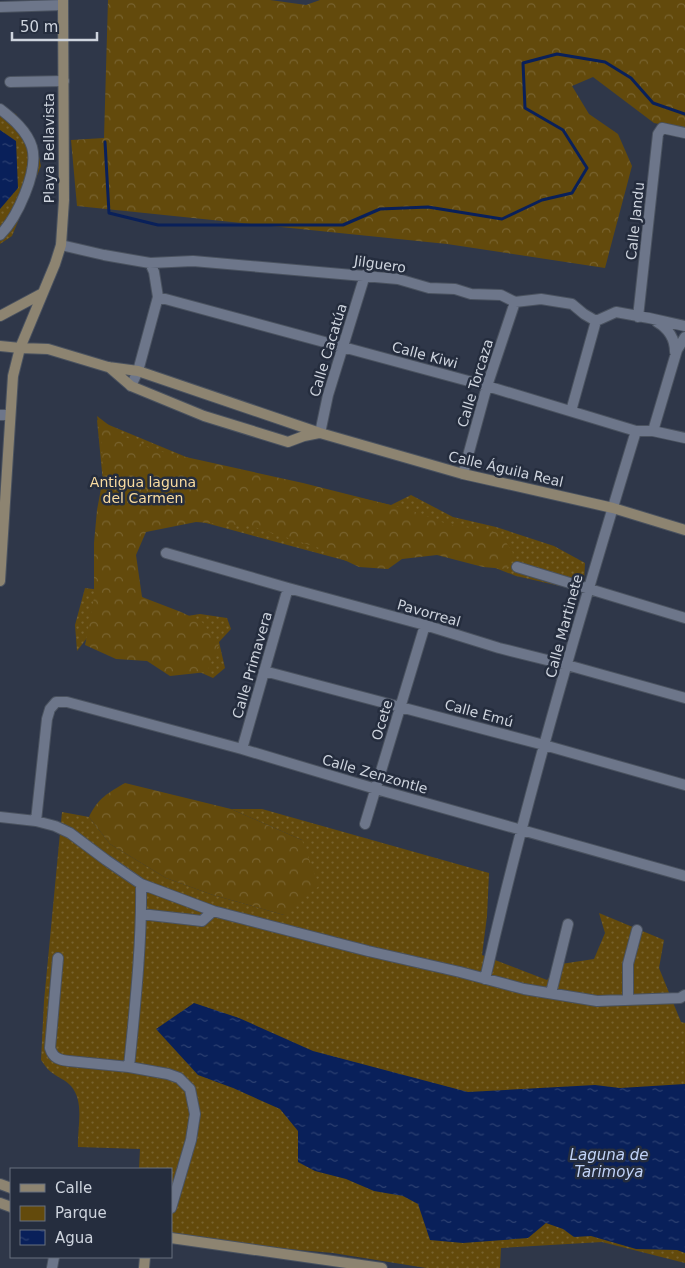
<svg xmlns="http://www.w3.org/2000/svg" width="685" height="1268" font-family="'DejaVu Sans',sans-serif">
<defs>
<pattern id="green-dots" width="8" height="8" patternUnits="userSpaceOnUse" patternTransform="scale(1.25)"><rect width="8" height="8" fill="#634a0c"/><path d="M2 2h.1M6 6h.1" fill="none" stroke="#78632f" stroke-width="1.8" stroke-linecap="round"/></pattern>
<pattern id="forest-crowns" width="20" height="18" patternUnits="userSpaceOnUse" patternTransform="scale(1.25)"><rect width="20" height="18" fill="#634a0c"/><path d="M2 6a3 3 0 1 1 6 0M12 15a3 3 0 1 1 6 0" fill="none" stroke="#78632f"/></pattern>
<pattern id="water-ripples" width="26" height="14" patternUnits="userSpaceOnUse" patternTransform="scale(1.25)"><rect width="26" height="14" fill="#09205a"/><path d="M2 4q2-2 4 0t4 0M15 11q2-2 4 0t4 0" fill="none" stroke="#2c4071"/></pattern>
</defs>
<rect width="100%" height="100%" fill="#2f3749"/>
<path fill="url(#green-dots)" d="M0,108L16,114L39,157L41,166L12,236L0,244Z
M97,420L261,488L325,490L391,505L411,495L453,517L496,527L554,546L585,563L584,582L560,586L516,576L427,541L347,561L169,513L121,519L134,586L152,610L174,618L200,614L227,618L231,629L219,642L225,668L213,678L96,626L77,651L75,625L85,588L101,590L110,555Z
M231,809H262L489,873L487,916L482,955L547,980L561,964L594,959L605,933L599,913L664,940L659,968L681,1022L685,1023V1263L602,1242L501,1248L500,1268H426L333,1253L211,1242L171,1234V1169H139L140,1149L78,1147C77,1128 85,1102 71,1086C66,1080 57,1077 51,1072C47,1069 44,1064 41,1060L44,1001L62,812L89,817L110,844L166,878L213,895L284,915L302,840Z"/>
<path fill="url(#forest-crowns)" d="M108,0H270L306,5L320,0H685V129L654,123L593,77L572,86L589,114L618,134L632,166L605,268L447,244L77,206L71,140L104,138Z
M97,416L123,436L154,450L303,483L410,510L447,524L500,533L513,553L506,569L483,567L437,555L402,559L388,569L359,567L319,548L251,526L196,522L146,532L136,555L142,597L181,612L202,622L219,644L207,672L170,676L147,661L116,659L85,645L94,598V543L97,510L103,478L102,446Z
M125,783L231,809L302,840L319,886L284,915L213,895L166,878L110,844L89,817C98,798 108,793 125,783Z"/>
<path fill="url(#water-ripples)" d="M0,130L16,141L18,188L0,209Z
M194,1003L239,1018L313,1051L468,1092L595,1085L620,1088L685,1084V1253L677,1250L636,1249L591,1236L574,1237L563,1229L546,1223L528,1238L463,1243L430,1240L418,1204L403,1196L374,1191L346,1179L315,1171L298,1162V1131L280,1109L233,1088L198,1075L156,1029Z"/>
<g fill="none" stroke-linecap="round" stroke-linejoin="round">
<path stroke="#09205a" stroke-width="3" d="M105,142L109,213L158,225H343L380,209L428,207L502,219L542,200L572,193L587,168L563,130L525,108L523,63L557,54L605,62L631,78L653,103L685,114"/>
<defs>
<path id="street" d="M0,7L63,5
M10,82L64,81
M0,109C13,119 27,131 32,147C39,171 17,218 0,235
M61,245L104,255L150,263L193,261L398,279L429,288L455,289L471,294L501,295L515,302L541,299L572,304L584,314L596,321L616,312L649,318L685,326
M158,297L487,386L636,431H653L685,438
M638,317L658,134L662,128L685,133
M657,322C669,329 675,339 675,352
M131,386L138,371L158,297L154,272L150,263
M571,411L596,321
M0,415H10
M653,431L677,350L685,337
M320,433L328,395L365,275
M463,474L487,386L515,302
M166,553L288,588L425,625L499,648L567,665L685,698
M517,567L685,618
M264,671L544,745L685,785
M242,749L288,588
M0,817L36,821L55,826L70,833L106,860L141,884L213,911L368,951L460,972L524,989L597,1001L680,998L685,995
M36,821L47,719L50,709L56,702H67L242,749L376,789L685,876
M365,824L425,625
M141,914L202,921L213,911
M58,958L50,1048C53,1058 59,1060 69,1061L129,1067L168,1074L179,1078L190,1089L195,1114L191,1140L171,1208
M485,979C527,794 581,612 636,431
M551,993L568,924
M628,1000V964L637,930
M129,1067C135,1006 142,944 141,884
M52,1268L54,1257"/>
<path id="secondary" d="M0,316L43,293
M0,346L20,348L48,349L108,367L138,371L320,433L463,474L613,508L685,530
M109,367L131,386L204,416L288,442L304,436L319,433
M0,581L13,376L20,348L55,264L61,245L64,200L63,0
M0,1184L11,1188
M0,1203L11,1207
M171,1238L382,1268
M144,1268L145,1257"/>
</defs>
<use href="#street" stroke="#4a525f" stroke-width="12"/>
<use href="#secondary" stroke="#4a525f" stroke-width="12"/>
<use href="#street" stroke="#6d768a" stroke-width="10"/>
<use href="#secondary" stroke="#8d8471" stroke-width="10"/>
</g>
<g text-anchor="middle" stroke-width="5" stroke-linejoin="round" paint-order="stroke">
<g font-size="14" fill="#ced4de" stroke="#252d3e">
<text transform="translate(49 148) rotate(-90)" y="5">Playa Bellavista</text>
<text transform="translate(635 221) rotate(-84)" y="5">Calle Jandu</text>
<text transform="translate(380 264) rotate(8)" y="5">Jilguero</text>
<text transform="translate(328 350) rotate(-73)" y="5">Calle Cacatúa</text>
<text transform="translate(425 355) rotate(15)" y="5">Calle Kiwi</text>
<text transform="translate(475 383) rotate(-73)" y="5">Calle Torcaza</text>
<text transform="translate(506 469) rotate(13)" y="5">Calle Águila Real</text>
<text transform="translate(429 613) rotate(16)" y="5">Pavorreal</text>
<text transform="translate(564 626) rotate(-75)" y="5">Calle Martinete</text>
<text transform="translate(252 665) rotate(-74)" y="5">Calle Primavera</text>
<text transform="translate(479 713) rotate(15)" y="5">Calle Emú</text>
<text transform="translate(382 720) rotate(-73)" y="5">Ocete</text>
<text transform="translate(375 774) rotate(16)" y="5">Calle Zenzontle</text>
</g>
<g font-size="14" fill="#fadca0" stroke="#252d3e">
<text x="143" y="487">Antigua laguna<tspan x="143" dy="16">del Carmen</tspan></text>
</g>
<g font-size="15" font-style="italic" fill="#c1d3f8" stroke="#252d3e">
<text x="609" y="1160">Laguna de<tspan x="609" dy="17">Tarimoya</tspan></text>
</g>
</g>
<rect x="10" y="1168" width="162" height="90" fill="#252d3e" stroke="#69707e"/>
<rect x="20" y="1184" width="25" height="8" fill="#8d8471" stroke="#69707e"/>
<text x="55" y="1193" font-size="15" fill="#ced4de">Calle</text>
<rect x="20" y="1206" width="25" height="15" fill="#634a0c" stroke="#69707e"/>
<text x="55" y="1218" font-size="15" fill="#ced4de">Parque</text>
<rect x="20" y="1230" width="25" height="15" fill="url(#water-ripples)" stroke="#69707e"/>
<text x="55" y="1243" font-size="15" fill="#ced4de">Agua</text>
<path d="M12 32v8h85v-8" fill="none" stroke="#ced4de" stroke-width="2.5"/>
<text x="20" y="32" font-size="15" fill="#ced4de" stroke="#252d3e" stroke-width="4" paint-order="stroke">50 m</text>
</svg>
